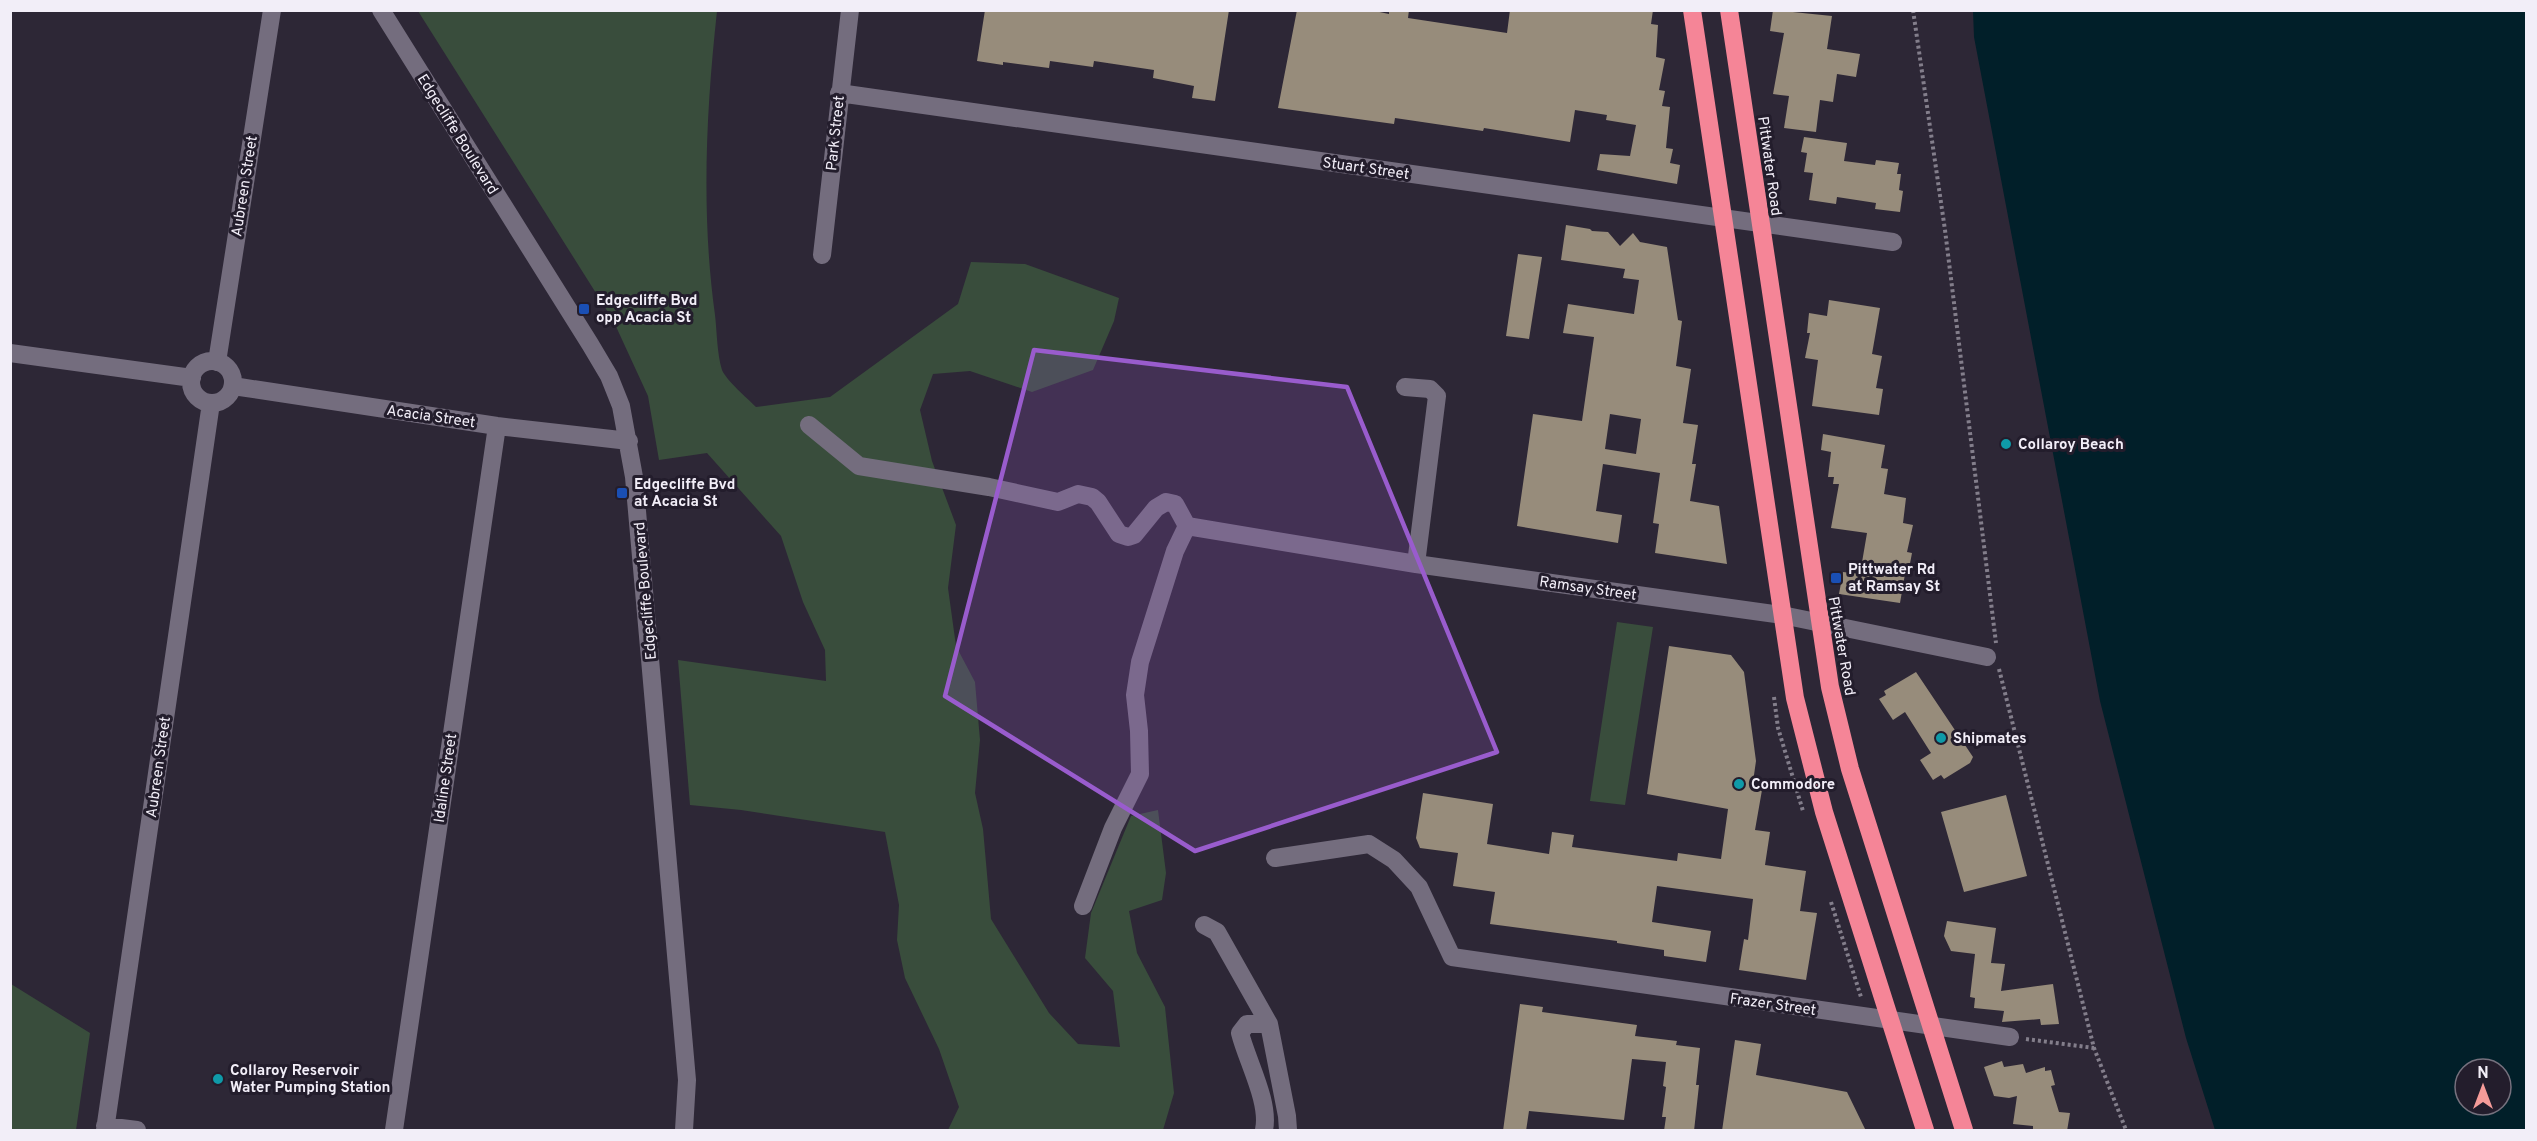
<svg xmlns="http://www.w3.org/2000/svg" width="2537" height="1141" font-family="Overpass,sans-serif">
<rect width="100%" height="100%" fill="#2d2736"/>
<path fill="#394d3c" d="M418,11H717C706,112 701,214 715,315C717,332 717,354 722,370C726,380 747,398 756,407L830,397L958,304L971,262L1025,264L1119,298L1114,321L1093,370L1032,392L970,371L933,374L920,410L932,461L956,525L948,588L956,646L975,682L980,740L975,793L983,829L991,919L1049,1013L1078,1044L1120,1047L1113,991L1085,958L1091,913L1131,816L1158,810L1166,873L1162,900L1129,911L1137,953L1165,1007L1174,1093L1163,1130H948L959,1107L939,1049L905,978L897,940L899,905L885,832L741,810L690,805L678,660L826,681L825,650L803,602L781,536L707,453L659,460L648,396L613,320Z
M1617,622L1653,627L1625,805L1590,801Z
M11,984L90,1033L76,1130H11Z"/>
<path fill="#011f29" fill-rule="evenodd" d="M1973,11H2526V1130H2215L2186,1038L2100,701L1974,37ZM2465,1069H2501V1105H2465Z"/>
<path fill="#978c7b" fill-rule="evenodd" d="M985,10H1229L1215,101L1192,98L1194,86L1153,78L1154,70L1094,61L1093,67L1050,61L1049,68L1003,62V65L977,61Z
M1297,10H1370L1389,14V10H1409L1408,18L1507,33L1510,10H1653L1651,24L1658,25L1656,57L1665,59L1659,90L1665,91L1662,106L1670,107L1666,148L1673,149L1670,163L1680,165L1677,184L1597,170L1600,154L1630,156L1636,125L1606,120L1607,115L1575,110L1570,142L1484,128L1483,131L1395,118L1394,124L1278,108Z
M1773,10L1832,16L1827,49L1860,54L1856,77L1837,74L1833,102L1820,100L1816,132L1784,128L1789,96L1773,94L1784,33L1770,31Z
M1804,137L1847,143L1844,161L1875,165L1876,160L1899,163L1897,174H1901L1899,190L1903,191L1900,212L1875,209L1876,203L1837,197L1836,204L1809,200L1813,173L1804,172L1807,153L1801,152Z
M1566,225L1590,229L1592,231L1608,232L1620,246L1633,233L1640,242L1667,247L1678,320L1682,321L1676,366L1691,369L1683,423L1698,425L1692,464H1696L1690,501L1719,506L1727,564L1655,553L1659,524L1653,523L1660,473L1603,464L1596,511L1622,515L1618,543L1517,526L1533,414L1582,421L1594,337L1563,333L1568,304L1634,314L1639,280L1623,278L1625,269L1561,260ZM1610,414L1641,419L1636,454L1605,449Z
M1518,254L1542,257L1529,339L1506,336Z
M1829,300L1880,308L1872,354L1882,356L1876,388L1883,389L1879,415L1812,406L1818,360L1805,358L1810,333H1807L1809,313L1827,316Z
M1823,434L1885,445L1881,468L1888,469L1884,494L1906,498L1903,523L1913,525L1907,552L1912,553L1908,574H1905L1900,603L1839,594L1843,572L1860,574L1867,533L1831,528L1839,484H1833L1834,477H1828L1831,452L1821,450Z
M1669,646L1731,655L1744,672L1756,761L1752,789L1762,790L1755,830L1770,832L1765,865L1806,871L1800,911L1817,913L1806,980L1739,970L1744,939L1748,940L1753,899L1657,886L1652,922L1711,931L1706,962L1664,956V950L1617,943V941L1490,924L1495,892L1453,886L1458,853L1420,848L1416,838L1423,793L1493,804L1487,844L1549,854L1552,832L1574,835L1572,847L1677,861L1678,853L1721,859L1728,809L1647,794Z
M1916,672L1973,757L1970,763L1944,779L1941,775L1933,780L1920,760L1931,753L1905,712L1893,720L1879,699L1886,695L1884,691Z
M2006,795L2027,876L1964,892L1941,812Z
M1947,921L1996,928L1991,963L2005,964L2001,991L2053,984L2059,1024L2041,1025L2040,1019L2002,1022L2004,1011L1974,1008L1975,998L1970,997L1975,954L1951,951L1944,936Z
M1520,1004L1543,1007L1542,1012L1637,1025L1635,1036L1677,1041L1676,1045L1700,1048L1696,1085H1699L1694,1131H1664L1666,1117H1662L1666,1087L1663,1086L1666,1062L1632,1059L1624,1120L1529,1111L1526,1131H1503Z
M1735,1040L1761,1044L1756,1075L1847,1092L1866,1131H1722Z
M2002,1061L2004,1067L2023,1064L2026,1073L2045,1067V1071L2051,1070L2055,1085L2051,1086L2059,1112L2070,1113L2067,1131H2033V1126L2013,1124L2017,1096L2009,1098L1994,1096L1984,1067Z"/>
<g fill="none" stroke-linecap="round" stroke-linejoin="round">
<path stroke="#837e8b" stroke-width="4" stroke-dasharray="3 3" stroke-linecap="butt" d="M1913,10L1945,230L1996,643
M1999,669L2094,1048L2126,1130
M1774,697L1778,728L1803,811
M1831,902L1861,997
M2026,1039L2094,1048"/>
<path stroke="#746d7e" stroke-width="18" d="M381,10L590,344L609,376L621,406L634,477L687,1080L684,1130
M839,93L1893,242
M822,255L850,10
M10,353L192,378
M191 382a21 21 0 1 1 42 0a21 21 0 1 1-42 0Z
M217,362L272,10
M233,386L497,426L629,441
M1405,387L1430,389L1437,396L1416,564
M809,425L859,466L989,487L1058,502L1078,494L1092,497L1098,502L1119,534L1128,537L1134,535L1156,508L1166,502L1175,504L1187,526
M1187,526L1416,564L1782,615L1987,657
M1275,858L1369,844L1394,860L1419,887L1452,957L2010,1037
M1083,906L1113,828L1140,774L1139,731L1135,695L1140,662L1175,551L1187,526
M1204,925L1217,932L1269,1024L1287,1116L1288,1130
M105,1126L137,1130
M105,1130L211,403
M394,1130L497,426
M1264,1130C1270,1102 1247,1061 1240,1033L1247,1024H1269"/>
<path stroke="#f58597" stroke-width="18" d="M1692,10L1795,698L1824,812L1925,1130
M1729,10L1830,687L1850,769L1964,1130"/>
</g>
<path fill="#995ccd" fill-opacity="0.2" stroke="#995ccd" stroke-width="4.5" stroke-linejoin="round" d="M1034,350L1347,387L1497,752L1195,851L945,696Z"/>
<g fill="#1a4fb4" stroke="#231d2c" stroke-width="2">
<rect x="578" y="303" width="12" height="12" rx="3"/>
<rect x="616" y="487" width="12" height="12" rx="3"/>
<rect x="1830" y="572" width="12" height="12" rx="3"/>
</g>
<g fill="#0f9aa8" stroke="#231d2c" stroke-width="2">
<circle cx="2006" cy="444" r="6"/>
<circle cx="1941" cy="738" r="6"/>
<circle cx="1739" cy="784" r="6"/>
<circle cx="218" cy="1079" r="6"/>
</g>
<g text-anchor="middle" stroke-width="6" stroke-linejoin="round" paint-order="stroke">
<g font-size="15" fill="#f2eef8" stroke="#231d2c">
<text transform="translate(835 133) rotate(-84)" y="5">Park Street</text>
<text transform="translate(458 134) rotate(58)" y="5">Edgecliffe Boulevard</text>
<text transform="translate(1770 166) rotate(82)" y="5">Pittwater Road</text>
<text transform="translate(1366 168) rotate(8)" y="5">Stuart Street</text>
<text transform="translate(244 186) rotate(-81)" y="5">Aubreen Street</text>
<text transform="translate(431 416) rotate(8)" y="5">Acacia Street</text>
<text transform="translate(1588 588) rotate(8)" y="5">Ramsay Street</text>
<text transform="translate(645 591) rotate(-95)" y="5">Edgecliffe Boulevard</text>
<text transform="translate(1842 646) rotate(80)" y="5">Pittwater Road</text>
<text transform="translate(158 767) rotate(-82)" y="5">Aubreen Street</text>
<text transform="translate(445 778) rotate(-82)" y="5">Idaline Street</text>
<text transform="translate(1773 1004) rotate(8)" y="5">Frazer Street</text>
</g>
<g font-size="15" font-weight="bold" fill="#f2eef8" stroke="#231d2c" text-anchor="start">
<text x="596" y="305">Edgecliffe Bvd<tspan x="596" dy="17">opp Acacia St</tspan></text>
<text x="2018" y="449">Collaroy Beach</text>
<text x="634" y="489">Edgecliffe Bvd<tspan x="634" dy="17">at Acacia St</tspan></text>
<text x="1848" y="574">Pittwater Rd<tspan x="1848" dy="17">at Ramsay St</tspan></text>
<text x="1953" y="743">Shipmates</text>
<text x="1751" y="789">Commodore</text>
<text x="230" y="1075">Collaroy Reservoir<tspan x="230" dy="17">Water Pumping Station</tspan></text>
</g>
</g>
<rect width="2537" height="1141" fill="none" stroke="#f2eef8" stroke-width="24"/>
<g transform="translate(2483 1087)"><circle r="28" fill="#231d2c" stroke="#76717e" stroke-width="1.5"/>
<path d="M0-4.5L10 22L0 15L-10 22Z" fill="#f59b99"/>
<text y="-9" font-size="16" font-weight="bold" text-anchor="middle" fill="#f2eef8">N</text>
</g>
</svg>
